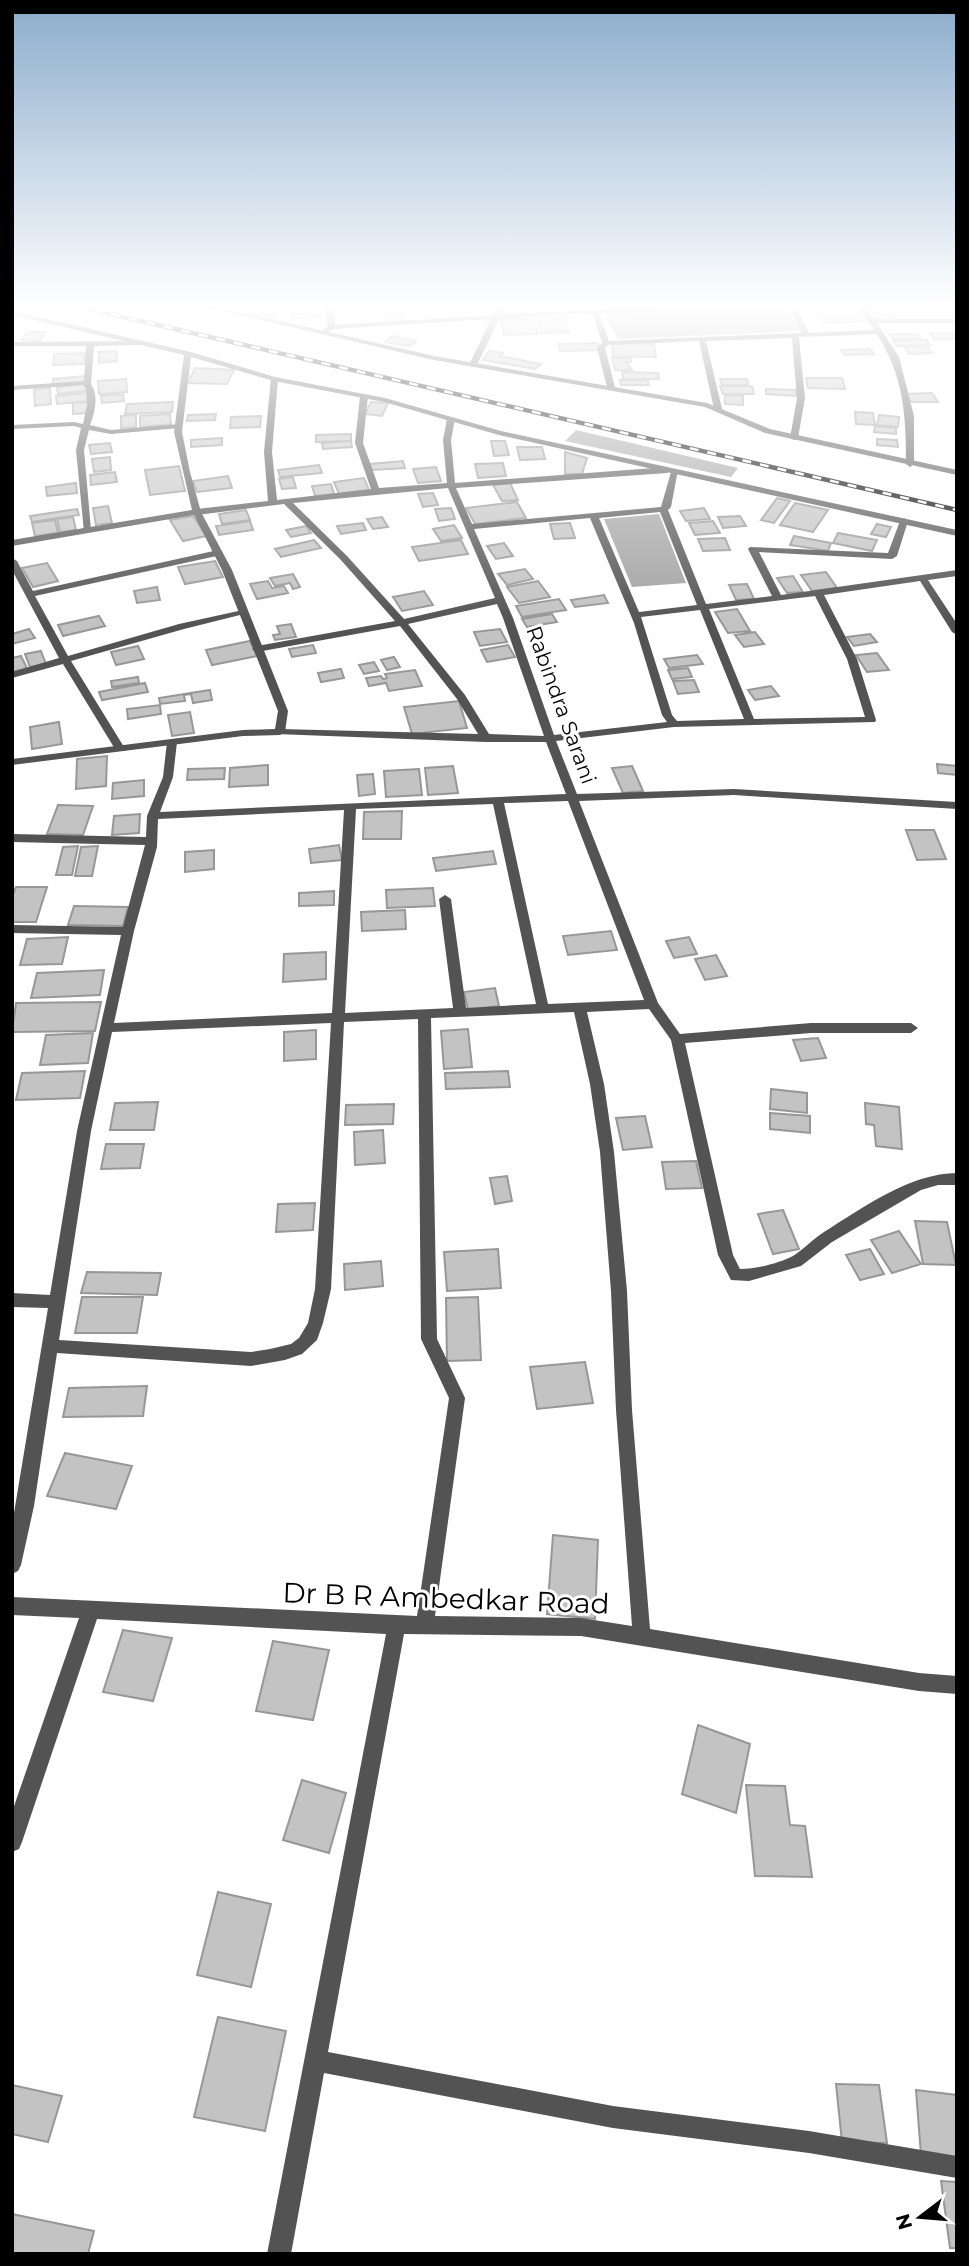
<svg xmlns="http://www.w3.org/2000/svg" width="969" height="2266" font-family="Montserrat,sans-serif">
<rect width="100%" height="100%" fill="#fff"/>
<path fill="#a1a1a1" d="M735,306H786L802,331L618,339L603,313Z
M576,430L738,468L731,477L565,441Z
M659,514L686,583L632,587L604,519Z"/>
<path fill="#c3c3c3" stroke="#979797" stroke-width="2" d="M233,306H276L275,317L232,309Z
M859,308L868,321L824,323L816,310Z
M890,308L896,317L879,318L872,309Z
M320,312L321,317L292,319L291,313Z
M401,312L405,322L387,324L383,313Z
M538,317H565L569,332L541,333Z
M534,319L538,334L504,335L501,320Z
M28,332H46L40,341L21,340Z
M930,333H957V339H934Z
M890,334H918L921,339H893Z
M392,336L416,341L410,346L385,342Z
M927,340L930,345L897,346L893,341Z
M598,343L600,350L560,351L558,344Z
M612,344H654L656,357L613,356Z
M927,346L932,353L909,354L904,347Z
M870,349L874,354L845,355L841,350Z
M116,351L117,361L99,363V352Z
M489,351L503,353L500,356L541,364L535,369L483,360Z
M85,353L84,364L53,365L54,354Z
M612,358H630L631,362H626L632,370H615Z
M195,368L234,370L227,384L188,383Z
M622,372L658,373L659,379H623Z
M85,376V382L53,385V379Z
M806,378H842L845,389L808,388Z
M126,379L127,392L99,394L98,381Z
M720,379H747L748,385H722Z
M620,380H648L649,385H621Z
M85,384L86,391L58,394L57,387Z
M720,386H752L754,394H723Z
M50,388L51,404L35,406L34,390Z
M766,389L796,390V396L766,394Z
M88,393V401L57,404L56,396Z
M932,393L938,402H911L906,394Z
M123,394L124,401L102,403L101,396Z
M725,395L743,396V405L725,404Z
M88,402L89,413L73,414V403Z
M173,402L172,412L125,414L127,404Z
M371,402L388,403L382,416L365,414Z
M855,412L873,413L875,425L856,424Z
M170,414L171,424L140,427V416Z
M216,414L215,420L187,421L188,415Z
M136,415V427L121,428V416Z
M879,415L899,417L898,427L877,425Z
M261,416L260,427L230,428L231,417Z
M875,426L896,428V434L874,432Z
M351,434V441L316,442V435Z
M222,438V445L191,447V440Z
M877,439L897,440L898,447L877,445Z
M351,441L352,447L323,449L322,443Z
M491,441H505L509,455L494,456Z
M110,443L112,452L91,454L89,445Z
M517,447H542L545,459L520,460Z
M565,452L587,458L582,474H565Z
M110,457L111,470L94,472L92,459Z
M403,461L405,468L372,470L370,464Z
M503,463L506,476L478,478L475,464Z
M319,465L322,473L280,477L278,470Z
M179,466L185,491L150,495L145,470Z
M436,467L441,481L418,483L413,469Z
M115,472L117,482L91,485L90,475Z
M228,476L232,488L197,492L193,481Z
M293,477L296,488L282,489L279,479Z
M364,478L369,490L339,494L334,482Z
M76,483L77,493L47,496L46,487Z
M510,483L518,500L502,501L493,485Z
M331,484L334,494L315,496L312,486Z
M433,493L438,505L423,507L418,494Z
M777,498L790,501L774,523L761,520Z
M517,502L526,518L475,524L466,508Z
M795,503L828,510L813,532L780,525Z
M108,506L112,523L96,525L93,508Z
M451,508L455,519L439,521L435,509Z
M704,508L710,519L686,521L680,511Z
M77,509L79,515L32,522L30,516Z
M246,510L250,520L222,524L219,514Z
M193,516L206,536L183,541L170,520Z
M740,516L746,526L723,528L718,517Z
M73,517L76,530L60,532L57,519Z
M382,517L388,527L373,529L367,519Z
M55,520L58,533L35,536L32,523Z
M250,521L253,530L219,535L216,526Z
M713,521L720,533L695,535L689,523Z
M363,523L366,530L341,534L337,526Z
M570,523L575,538L554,539L550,524Z
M877,524L891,527L886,537L871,534Z
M454,525L462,538L441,541L433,529Z
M306,526L311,533L291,537L286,530Z
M838,533L877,540L872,551L833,543Z
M794,536L831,543L828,551L790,545Z
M725,538L730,550L703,551L698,539Z
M314,540L321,548L281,557L275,549Z
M461,540L468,554L419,561L412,547Z
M504,543L513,556L496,559L487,546Z
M215,561L223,577L185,584L178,567Z
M47,563L58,581L33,587L22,568Z
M525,569L533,579L507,585L498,574Z
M826,572L837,588L812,591L801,575Z
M293,574L300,587L293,589L290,583L275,586L270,578Z
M793,576L803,592L787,593L777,578Z
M268,581L272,588L284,586L288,593L257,599L250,584Z
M538,581L550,597L519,603L507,587Z
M747,584L754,599L736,600L729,585Z
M157,587L160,600L137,603L134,591Z
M424,591L433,605L402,611L393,597Z
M604,595L608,603L575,607L571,600Z
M559,599L566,610L522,617L516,606Z
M737,609L750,631L728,633L715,612Z
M552,614L557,622L527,627L522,619Z
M99,616L105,626L63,636L58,625Z
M291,624L296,637L275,640L273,635L280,634L277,626Z
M29,629L35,638L12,644V634Z
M500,629L507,642L480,646L474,632Z
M755,632L764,644L744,647L735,635Z
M870,634L877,642L854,646L847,637Z
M250,641L257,656L212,665L206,650Z
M313,645L316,653L292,657L289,649Z
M508,645L515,657L487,662L481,650Z
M138,646L144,659L116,665L111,652Z
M41,651L46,664L30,667L25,654Z
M877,653L889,670L867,672L856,655Z
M697,655L703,664L669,668L664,659Z
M21,656L27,668L12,672V658Z
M394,657L400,667L387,670L381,660Z
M374,662L379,671L364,674L359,665Z
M688,668L692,677L672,679L668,670Z
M341,669L344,678L321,682L318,673Z
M415,670L422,686L389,691L386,683L369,686L366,678L381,676L383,679L387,678L385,674Z
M138,677L139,683L112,687L111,681Z
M694,680L699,692L678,694L673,681Z
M145,683L148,692L102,700L99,692Z
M771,686L779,696L755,700L748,690Z
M210,690L212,700L193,703L191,694L184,695L185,701L160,704L159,698Z
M459,701L467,728L412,734L404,707Z
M160,705L161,714L128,719L127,709Z
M190,712L194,733L172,736L168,715Z
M59,722L62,744L32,749L30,727Z
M107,756L106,786L76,789L77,759Z
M937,764L957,766V775L938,773Z
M268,765V785L229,787L230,768Z
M453,766L458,793L428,795L425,768Z
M632,766L643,791L623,793L612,768Z
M225,768L224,779L187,780L188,769Z
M419,769L422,795L386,797L384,771Z
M373,774L375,794L359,796L357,775Z
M144,780V796L112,799L113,783Z
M58,805L93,806L83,835L47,834Z
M402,811L401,839H363L364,812Z
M140,814L139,833L112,835L114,816Z
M906,830H934L946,859L917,860Z
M339,845L342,860L311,863L309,849Z
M78,846L72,875H56L63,847Z
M98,846L92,876H75L81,847Z
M214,850V869L185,872V852Z
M493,851L496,864L436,871L433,858Z
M16,887H47L36,922H12V897Z
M433,888L435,906L387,908L386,890Z
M334,891V905L299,906V893Z
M74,906L128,907L123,926L68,925Z
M405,910L406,929L362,931L361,912Z
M611,931L617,950L568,955L563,936Z
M68,937L62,964L20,965L27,939Z
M689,937L697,954L674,958L666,941Z
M326,952V979L283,982L284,954Z
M716,955L727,976L705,980L695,959Z
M104,970L100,995L31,998L37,973Z
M495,988L499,1006L468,1010L464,992Z
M101,1002L95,1031L12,1032L16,1003Z
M468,1029L472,1067L444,1069L441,1031Z
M316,1030V1059L284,1061V1032Z
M93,1033L88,1063L40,1065L46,1035Z
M818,1038L826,1058L801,1061L793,1040Z
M85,1071L80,1098L16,1100L22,1073Z
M508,1071L510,1087L446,1089L445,1073Z
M771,1089L807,1093V1113L770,1109Z
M158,1102L154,1130H110L115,1103Z
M865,1103L899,1107L902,1149L876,1146L874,1125L866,1124Z
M394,1104L393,1124L345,1125L346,1105Z
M770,1113L810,1116V1133L770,1129Z
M645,1116L652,1147L623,1150L616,1118Z
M383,1130L385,1163L355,1165L354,1132Z
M106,1144H144L140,1168L101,1169Z
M696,1161L702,1188L666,1189L662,1162Z
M507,1176L512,1201L495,1204L490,1178Z
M315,1203L313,1230L276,1232L278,1204Z
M783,1210L799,1249L773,1254L758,1214Z
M915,1221L947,1222L956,1265L923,1264Z
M899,1231L921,1264L892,1273L871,1240Z
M498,1249L501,1288L447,1291L444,1252Z
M870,1249L884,1274L860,1280L846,1255Z
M381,1261L383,1286L345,1290L344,1264Z
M87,1272L161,1273L157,1295L81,1293Z
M82,1297H143L137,1333H75Z
M478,1297L481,1360L447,1361L446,1298Z
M585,1362L593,1403L537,1409L530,1367Z
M147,1386L143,1416L63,1417L69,1388Z
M65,1453L132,1466L116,1509L47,1496Z
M553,1535L598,1540L595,1619L547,1614Z
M123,1630L172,1638L153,1701L103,1692Z
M273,1641L329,1650L313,1720L256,1711Z
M698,1725L750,1744L736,1813L682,1794Z
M302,1780L346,1793L329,1853L283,1840Z
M746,1785L785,1786L790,1825L805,1826L812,1877L755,1876Z
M218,1892L271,1904L251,1987L197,1975Z
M218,2017L286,2031L265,2131L194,2117Z
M836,2084L879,2085L887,2143L842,2142Z
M12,2085L62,2096L48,2142L12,2134Z
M916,2090L957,2095V2158L921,2155Z
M941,2181L957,2182V2248H950Z
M12,2214L94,2231L88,2254H12Z"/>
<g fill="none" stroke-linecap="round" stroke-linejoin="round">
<path fill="#535353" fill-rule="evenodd" d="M325,306H333L335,325L493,315L498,306H505L501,314L586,309L702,306L698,308L599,314L609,341L802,333L789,306H795L809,333L874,330L859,306H865L874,319H957V323H877L899,357L914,416V464L910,467L906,464C906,415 904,377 877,334L799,337L805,398L798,438L794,440L790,438L797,398L792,338L706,341L722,409L718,411L714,409L699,341L608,345L605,348L615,387L611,389L607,387L597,348L602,343L593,315L586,313L499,319L477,365L473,367L469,365L491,319L334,329L324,334L320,332L328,326Z
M143,341V345H140L94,346L91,384C99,396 95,412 90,425L111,430L179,424L183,426L179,428L111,434L89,430L84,450L91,530L84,532L76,450L81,428L74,426L12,429V425L74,422L83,424L87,405L86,388L83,385L12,390V386L84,381L86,346H12V342Z
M271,377L278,379L272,452L277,500L371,489L355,443L360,396L364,394L368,396L363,443L379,488L447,483L443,440L447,419L451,417L455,419L451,440L455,483L667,467L671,470L667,473L456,488L472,524L661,507L671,472L678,470L671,507L668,510L706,604L772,596L748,549L750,547L888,553L900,521L904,518L908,521L897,556L892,559L759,552L781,595L957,570V576L928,580L957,624V635L952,632L920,581L824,595L857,659L876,720L875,722L674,727L556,741L577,794L734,789L957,802V809L734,795L579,801L658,1003L680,1034L811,1023H911L918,1028L911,1033H811L685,1043L733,1255L740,1269C756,1269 780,1263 793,1256C804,1249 813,1239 824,1232C862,1208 911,1173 957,1173V1185H938L921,1190L832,1242L801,1266L749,1281L731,1280L718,1255L671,1040L649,1009L587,1012L604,1084L614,1152L627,1291L632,1410L650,1629L919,1673L957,1676V1694L919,1691L581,1636L404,1634L328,2052L613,2106L809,2131L957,2156V2178L809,2153L613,2128L324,2073L291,2254H267L386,1634L97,1619L22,1842L19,1849L12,1852V1812L79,1618L12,1615V1597L417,1616L449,1398L421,1339L418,1019L344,1022L331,1289L323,1323L317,1340L302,1354L285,1360L251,1366L57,1353L34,1506L21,1565L18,1571L12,1574V1525L48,1308L12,1307V1293L50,1295L77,1131L121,935L12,933V925L123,927L145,845L12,842V834L146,837L147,816L163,777L167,742L172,739L177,742L173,777L160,812L566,794L546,742H486L276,734V730L280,729L478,734L457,699L400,626L257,652L252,649L257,646L395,621L340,559L284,504L197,515L193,512L197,509L268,501L264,452ZM448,488L495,598L404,619L347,556L293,503ZM660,512L697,605L639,612L599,518ZM590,518L634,623L662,715L667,722L554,735L513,618L474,529ZM815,596L847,659L865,717L754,719L709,609ZM497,604L503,618L544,736L489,734L465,695L408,624ZM700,610L744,719L677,721L672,715L641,617ZM568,801L644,1000L548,1004L504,803ZM493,804L536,1004L466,1008L451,899L445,895L439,899L453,1008L345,1013L356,809ZM344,810L332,1013L114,1023L134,931L157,847L158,819ZM574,1012L590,1084L600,1152L611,1291L616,1410L632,1626L581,1618L435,1616L465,1398L437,1339L431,1018ZM331,1023L315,1289L308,1323L299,1338L291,1344L270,1349L251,1352L59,1340L91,1131L112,1032Z
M218,550L223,553L221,555L35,596L68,656L179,624L243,610L248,613L184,629L71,661L124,747L123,749H115L63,664L12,678V672L59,658L12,570V558L17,561L33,591Z"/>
<path fill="#535353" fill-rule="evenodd" d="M201,306H214L434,356L707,403L770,429L957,470V475L765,433L705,407L434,360Z
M12,311L191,352L275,377L385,398L501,431L957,530V536L499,435L384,402L274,381L191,357L182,432L190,472L201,512L232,570L288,711L285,732L280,735L243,736L12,765V759L243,730L275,729L278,711L222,570L194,515L12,546V540L192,510L174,432L184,355L12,315Z"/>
<defs>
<path id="rail" d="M76,306L957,510"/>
</defs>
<use href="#rail" stroke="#000" stroke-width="4.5"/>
<use href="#rail" stroke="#fff" stroke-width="2.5" stroke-dasharray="9" stroke-linecap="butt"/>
</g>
<linearGradient id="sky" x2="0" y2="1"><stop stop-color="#8baccc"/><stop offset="0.49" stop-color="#fff"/><stop offset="1" stop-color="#fff" stop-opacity="0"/></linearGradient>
<rect width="969" height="623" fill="url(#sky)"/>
<g text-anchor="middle" stroke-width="6" stroke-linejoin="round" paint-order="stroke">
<g font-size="21" fill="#000" stroke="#fff">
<text transform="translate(561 705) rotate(70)" y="7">Rabindra Sarani</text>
</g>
<g font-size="28" fill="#000" stroke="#fff">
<text transform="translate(446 1598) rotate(2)" y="10">Dr B R Ambedkar Road</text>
</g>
</g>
<rect width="969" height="2266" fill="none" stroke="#000000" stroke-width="28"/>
<g transform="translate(920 2217) rotate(254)" stroke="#ffffff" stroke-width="5" paint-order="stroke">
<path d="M0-5L12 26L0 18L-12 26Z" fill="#000000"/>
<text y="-10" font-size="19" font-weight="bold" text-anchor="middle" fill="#000000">N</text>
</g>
</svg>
